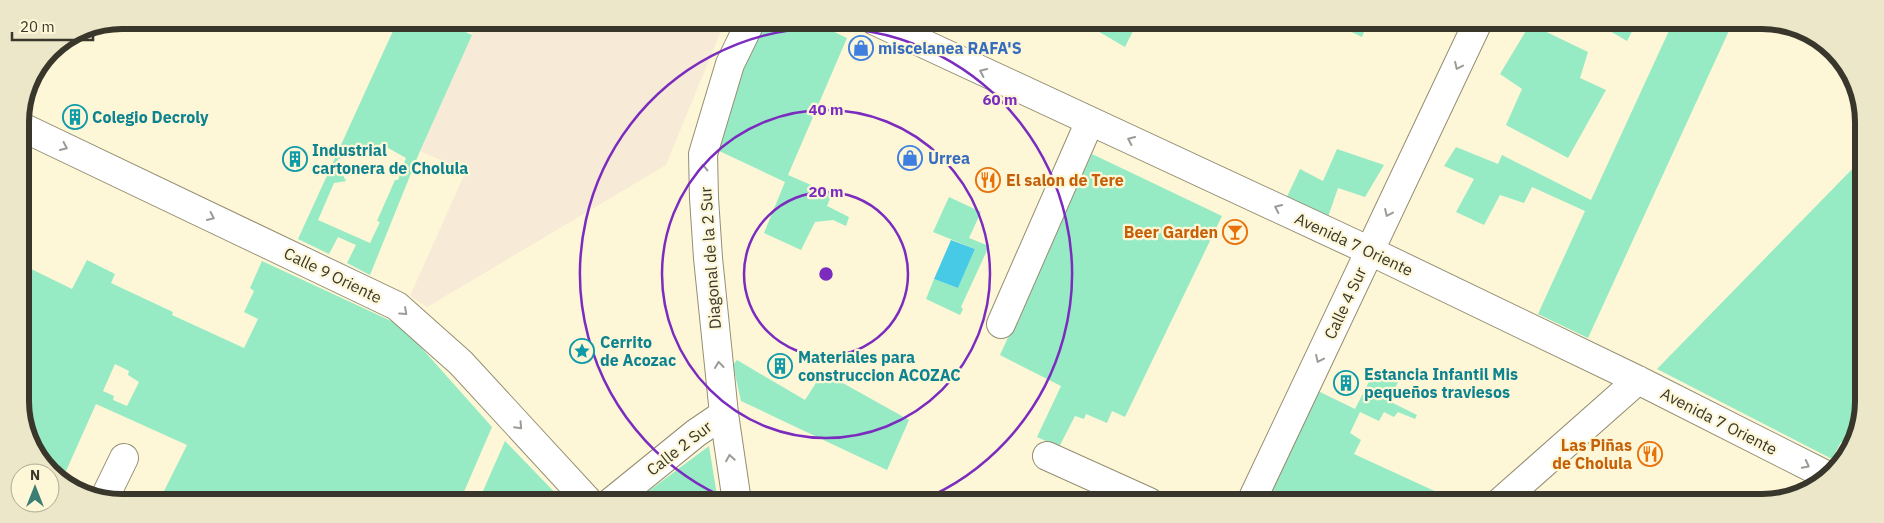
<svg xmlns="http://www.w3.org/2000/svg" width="1884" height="523" font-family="'IBM Plex Sans',sans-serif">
<rect width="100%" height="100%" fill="#fdf6d7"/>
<path fill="#f7ead6" d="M478,20L725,21L666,165L427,307L410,296L466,171L420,151Z"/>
<path fill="#96ebc4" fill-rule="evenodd" d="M398,20H458L455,27L472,35L420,151L370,275L347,263L356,245L338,237L329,254L298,239ZM381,144L406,158L398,180H395L377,221L380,222L370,243L318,220L334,183L346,181L337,164L338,159Z
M764,21H811L847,38L788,175L832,194L827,206L849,217L846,226L833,220L815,222L801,250L764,233L785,182L715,149L721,115Z
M1092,21H1138L1125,47L1089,26Z
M1329,21L1368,22L1362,37Z
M1605,22H1637L1627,41L1603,27Z
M1673,22H1733L1588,338L1538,314L1585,211L1532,187L1524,203L1500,195L1484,225L1456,212L1474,179L1444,166L1456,147L1498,164L1502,155L1591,200Z
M1530,24L1588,52L1580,78L1606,90L1568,158L1506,125L1522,89L1500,74Z
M1337,149L1384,165L1365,197L1338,188L1327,220L1285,201L1300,169L1323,181Z
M1092,154L1222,216L1125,417L1112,411L1107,423L1086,414L1084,419L1075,416L1059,447L1037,437L1061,386L1000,355Z
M1862,159V421L1848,445L1841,442L1832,459L1657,369Z
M949,197L981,212L969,238L989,246L961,307L963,309L960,315L926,299L934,279L958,288L975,249L933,232Z
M87,260L115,274L111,283L173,312L172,315L244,348L258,319L244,312L254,291L250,288L262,261L402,326L492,427L460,501H159L187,445L96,404L62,480L50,473L22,421L21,264L72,289ZM115,364L129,371L128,375L139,382L127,406L113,400L114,396L103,391Z
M737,360L805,400L823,372L909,420L887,470L741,401L733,365Z
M1375,370L1398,382L1389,401L1417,415L1415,419L1398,412L1394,417L1384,412L1379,421L1360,412L1350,433L1361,440L1354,454L1441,494L1445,499L1441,502H1293L1268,490L1318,391L1355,409Z
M505,441L563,501L479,500Z
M709,446L718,502H634Z"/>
<path fill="#47cae5" d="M951,240L975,249L958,288L934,279Z"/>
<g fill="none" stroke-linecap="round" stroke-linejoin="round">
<defs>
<path id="street" d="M875,21L1370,251L1638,380L1830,477
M20,126L397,306L461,363L589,502
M1001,324L1090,121
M724,414L737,502
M1047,456L1149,502
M103,501L124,458
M1251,502L1478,22
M1499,503L1638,380"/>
<path id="secondary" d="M611,502L696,433L724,414L708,258L704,198L703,154L730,64L751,21"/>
</defs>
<use href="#street" stroke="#948e72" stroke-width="30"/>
<use href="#secondary" stroke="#948e72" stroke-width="30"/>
<use href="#street" stroke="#fff" stroke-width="28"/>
<use href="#secondary" stroke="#fff" stroke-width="28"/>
</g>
<defs><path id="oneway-chevron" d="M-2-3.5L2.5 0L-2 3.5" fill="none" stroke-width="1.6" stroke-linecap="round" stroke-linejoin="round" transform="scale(1.25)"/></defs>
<g stroke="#9c9b95">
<use href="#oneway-chevron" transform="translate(1458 66) rotate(115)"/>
<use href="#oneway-chevron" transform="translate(983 72) rotate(-155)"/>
<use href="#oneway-chevron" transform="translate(1131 140) rotate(-155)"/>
<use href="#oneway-chevron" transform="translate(64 147) rotate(25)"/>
<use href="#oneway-chevron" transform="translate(703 168) rotate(-91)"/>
<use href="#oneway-chevron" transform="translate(1278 208) rotate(-155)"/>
<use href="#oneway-chevron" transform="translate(1388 213) rotate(115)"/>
<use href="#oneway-chevron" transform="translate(211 217) rotate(25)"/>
<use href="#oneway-chevron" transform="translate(404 312) rotate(42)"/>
<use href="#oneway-chevron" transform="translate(1319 359) rotate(115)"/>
<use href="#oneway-chevron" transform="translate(719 365) rotate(-96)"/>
<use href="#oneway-chevron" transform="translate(519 426) rotate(47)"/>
<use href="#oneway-chevron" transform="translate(730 458) rotate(-99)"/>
<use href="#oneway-chevron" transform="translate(1806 465) rotate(27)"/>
</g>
<g fill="none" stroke="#7b2cbf" stroke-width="2.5">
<circle cx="826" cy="274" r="82"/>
<circle cx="826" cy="274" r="164"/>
<path d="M732 501A246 246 0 1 1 920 501"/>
</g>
<defs>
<symbol id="shop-ring" viewBox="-11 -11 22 22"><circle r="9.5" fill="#fdf6d7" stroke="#3f7fe0" stroke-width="1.5"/><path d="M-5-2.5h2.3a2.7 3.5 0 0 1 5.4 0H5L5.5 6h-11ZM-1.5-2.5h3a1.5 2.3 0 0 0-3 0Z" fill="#3f7fe0"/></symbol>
<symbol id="building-ring" viewBox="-11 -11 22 22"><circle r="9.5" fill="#fdf6d7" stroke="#0f9aa8" stroke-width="1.5"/><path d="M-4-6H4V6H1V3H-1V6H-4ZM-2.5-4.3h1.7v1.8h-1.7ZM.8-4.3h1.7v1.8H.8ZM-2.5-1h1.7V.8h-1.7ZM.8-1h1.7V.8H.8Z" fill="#0f9aa8"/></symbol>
<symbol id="restaurant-ring" viewBox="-11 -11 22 22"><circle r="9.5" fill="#fdf6d7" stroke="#e8710a" stroke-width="1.5"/><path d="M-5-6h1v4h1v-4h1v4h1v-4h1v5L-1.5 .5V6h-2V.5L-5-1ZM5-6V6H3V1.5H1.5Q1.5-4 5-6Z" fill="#e8710a"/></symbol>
<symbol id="bar-ring" viewBox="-11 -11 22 22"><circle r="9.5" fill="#fdf6d7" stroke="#e8710a" stroke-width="1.5"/><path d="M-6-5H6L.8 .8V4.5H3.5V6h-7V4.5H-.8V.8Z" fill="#e8710a"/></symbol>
<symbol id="sight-ring" viewBox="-11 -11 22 22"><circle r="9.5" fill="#fdf6d7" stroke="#0f9aa8" stroke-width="1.5"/><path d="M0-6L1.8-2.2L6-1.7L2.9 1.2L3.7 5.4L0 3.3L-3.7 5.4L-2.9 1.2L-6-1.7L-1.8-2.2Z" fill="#0f9aa8"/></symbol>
</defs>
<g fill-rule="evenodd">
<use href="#shop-ring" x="847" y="34" width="28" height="28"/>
<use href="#building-ring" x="61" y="103" width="28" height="28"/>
<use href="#shop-ring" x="896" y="144" width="28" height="28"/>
<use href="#building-ring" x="281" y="145" width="28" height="28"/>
<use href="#restaurant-ring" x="974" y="166" width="28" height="28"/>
<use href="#bar-ring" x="1221" y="218" width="28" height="28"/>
<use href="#sight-ring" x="568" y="337" width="28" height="28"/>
<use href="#building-ring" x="766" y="352" width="28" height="28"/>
<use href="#building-ring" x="1332" y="369" width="28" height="28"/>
<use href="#restaurant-ring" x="1636" y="440" width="28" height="28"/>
</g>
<g text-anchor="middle" stroke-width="4.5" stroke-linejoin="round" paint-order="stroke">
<g font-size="16" font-weight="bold" fill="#366cbe" stroke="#fdf6d7" text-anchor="start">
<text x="878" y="54">miscelanea RAFA'S</text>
<text x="928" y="164">Urrea</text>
</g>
<g font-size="16" font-weight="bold" fill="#0d838f" stroke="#fdf6d7" text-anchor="start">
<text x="92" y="123">Colegio Decroly</text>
<text x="312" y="156">Industrial<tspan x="312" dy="18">cartonera de Cholula</tspan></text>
<text x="600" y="348">Cerrito<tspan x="600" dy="18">de Acozac</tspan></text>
<text x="798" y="363">Materiales para<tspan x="798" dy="18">construccion ACOZAC</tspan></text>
<text x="1364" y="380">Estancia Infantil Mis<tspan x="1364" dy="18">pequeños traviesos</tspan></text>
</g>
<g font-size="16" font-weight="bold" fill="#c56008" stroke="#fdf6d7" text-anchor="end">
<text x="1006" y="186" text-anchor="start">El salon de Tere</text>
<text x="1218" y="238">Beer Garden</text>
<text x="1632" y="451">Las Piñas<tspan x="1632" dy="18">de Cholula</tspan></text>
</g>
<g font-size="16" fill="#39372b" stroke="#fdf6d7">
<text transform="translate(1354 244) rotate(25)" y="6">Avenida 7 Oriente</text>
<text transform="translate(710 258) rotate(-94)" y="6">Diagonal de la 2 Sur</text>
<text transform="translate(333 275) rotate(26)" y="6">Calle 9 Oriente</text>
<text transform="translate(1345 303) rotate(-65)" y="6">Calle 4 Sur</text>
<text transform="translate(1719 421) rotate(27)" y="6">Avenida 7 Oriente</text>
<text transform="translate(679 448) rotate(-38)" y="6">Calle 2 Sur</text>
</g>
</g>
<path d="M0 0H1884V523H0ZM122 29H1762A93 93 0 0 1 1855 122V401A93 93 0 0 1 1762 494H122A93 93 0 0 1 29 401V122A93 93 0 0 1 122 29Z" fill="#ede7c9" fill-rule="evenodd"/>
<path fill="none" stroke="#39372b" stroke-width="6" d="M122 29H1762A93 93 0 0 1 1855 122V401A93 93 0 0 1 1762 494H122A93 93 0 0 1 29 401V122A93 93 0 0 1 122 29Z"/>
<circle cx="826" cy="274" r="8" fill="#7b2cbf" stroke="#fdf6d7" stroke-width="2.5"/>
<g font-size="15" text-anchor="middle" font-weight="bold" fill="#7b2cbf" stroke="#fdf6d7" stroke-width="4.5" stroke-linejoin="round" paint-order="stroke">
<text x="1000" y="105">60 m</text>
<text x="826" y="115">40 m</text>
<text x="826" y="197">20 m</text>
</g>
<g transform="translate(35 488)"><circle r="24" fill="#fdf6d7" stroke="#afaa92"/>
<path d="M0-4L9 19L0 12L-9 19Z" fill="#3b7f74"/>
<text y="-8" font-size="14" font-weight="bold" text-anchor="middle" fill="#39372b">N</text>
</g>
<path d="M12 32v8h81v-8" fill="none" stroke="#39372b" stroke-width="2.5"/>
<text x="20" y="32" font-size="15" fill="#39372b" stroke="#fdf6d7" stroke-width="4" paint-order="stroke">20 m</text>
</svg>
